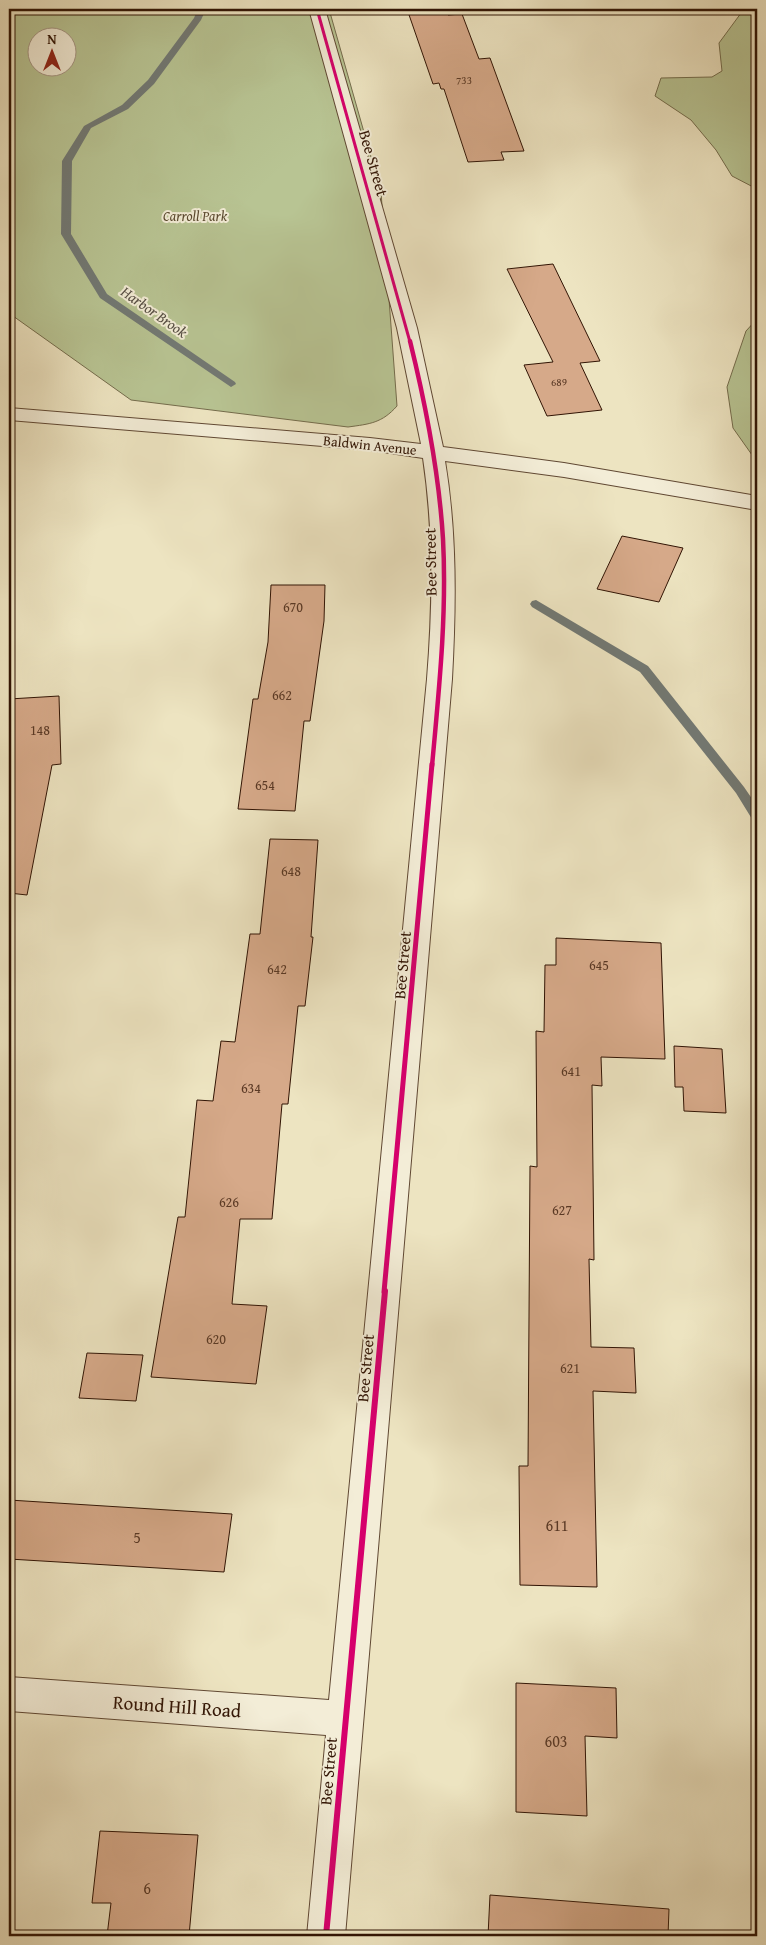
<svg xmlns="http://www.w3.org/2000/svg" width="766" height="1945" font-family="'Gentium Book Plus',serif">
<rect width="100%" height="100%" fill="#ede4c1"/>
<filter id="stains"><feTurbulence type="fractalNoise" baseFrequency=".004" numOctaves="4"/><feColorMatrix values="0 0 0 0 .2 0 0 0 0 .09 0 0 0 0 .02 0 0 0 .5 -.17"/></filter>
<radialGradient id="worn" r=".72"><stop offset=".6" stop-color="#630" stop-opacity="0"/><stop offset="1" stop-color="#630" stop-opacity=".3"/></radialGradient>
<path fill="#b8c493" stroke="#746c4c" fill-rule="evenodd" d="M9,9H329L381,192L397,406C382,423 370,424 348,427L131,400L13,316L9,240ZM38,38H68V68H38Z
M744,9H757V189L732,176L716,150L691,120L655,96L661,78L712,77L722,71L719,43Z
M757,319V462L733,428L727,387L746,331Z"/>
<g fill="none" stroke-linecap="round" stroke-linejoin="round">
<path fill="#727974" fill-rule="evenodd" d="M198,9H206L201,20L154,84L128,109L91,128L72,161L71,234L107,294L235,382L236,384L231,387L100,298L61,234L62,161L84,126L122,105L148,80L194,18Z
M536,600L648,666L744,787L757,806V820L752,819L736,793L640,672L532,607L530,604L532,601Z"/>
</g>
<path fill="#d6a989" stroke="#311404" d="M407,9H446L448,15L462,14L479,59L490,58L524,151L501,152L504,160L468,162L444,89H441L439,83L433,84Z
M553,264L600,361L580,363L602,410L547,416L524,365L553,362L507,269Z
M622,536L683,548L659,602L597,589Z
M271,585H325L324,621L310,721H304L295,811L238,809L253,699H258L268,642Z
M59,696L61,764L52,765L27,895L9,893V699Z
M270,839L318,840L311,937H313L305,1006H298L288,1104H282L272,1219H240L232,1304L267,1306L256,1384L151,1377L178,1217H185L197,1100L213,1101L221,1041L235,1042L250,934H260Z
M556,938L661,943L665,1059L601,1057L602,1086L592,1085L594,1260L589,1259L591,1347L634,1348L636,1393L593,1391L597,1587L520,1585L519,1466H528L530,1166L537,1167L536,1031L544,1032L545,965H556Z
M674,1046L722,1049L726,1113L684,1111L683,1087H675Z
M87,1353L143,1355L136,1401L79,1398Z
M9,1500L232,1514L224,1572L9,1559Z
M516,1683L616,1688L617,1738L585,1736L587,1816L516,1812Z
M100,1831L198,1835L189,1936H107L111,1903H92Z
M490,1895L669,1909L668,1936H488Z"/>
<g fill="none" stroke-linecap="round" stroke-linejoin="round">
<defs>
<path id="minor" d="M309,9H325L417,328L443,447L564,463L757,496V510L564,477L445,461C457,533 456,606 452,679L345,1936H307L326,1735L9,1711V1677L329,1700L427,679C433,605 434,532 423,458L370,450L9,420V408L370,438L421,444L397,328Z"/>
</defs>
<use href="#minor" stroke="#604833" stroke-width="2"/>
<use href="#minor" fill="#f3edd7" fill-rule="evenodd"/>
<defs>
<path id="cycleway-far3" d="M317,9L410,342"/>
<path id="cycleway-far2" d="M410,341C426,406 439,472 443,539C447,614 439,690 432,766"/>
<path id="cycleway-far1" d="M384,1292L432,764"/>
<path id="cycleway" d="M326,1936L385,1291"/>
</defs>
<use href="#cycleway-far3" stroke="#f3edd7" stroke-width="5"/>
<use href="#cycleway-far2" stroke="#f3edd7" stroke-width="7"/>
<use href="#cycleway-far1" stroke="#f3edd7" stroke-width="8"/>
<use href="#cycleway" stroke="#f3edd7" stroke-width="9"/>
<use href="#cycleway-far3" stroke="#d6006c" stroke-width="3"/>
<use href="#cycleway-far2" stroke="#d6006c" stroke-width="4.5"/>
<use href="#cycleway-far1" stroke="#d6006c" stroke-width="5"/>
<use href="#cycleway" stroke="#d6006c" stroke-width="6"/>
</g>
<g text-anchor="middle" stroke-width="4" stroke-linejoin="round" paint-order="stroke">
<g font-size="11" fill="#5a3925">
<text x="464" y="84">733</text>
<text x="559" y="386">689</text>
</g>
<g font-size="14" font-style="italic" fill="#5a492f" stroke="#f3edd7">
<text x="195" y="221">Carroll Park</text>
</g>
<g font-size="14" fill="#311404" stroke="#f3edd7">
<text transform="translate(370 445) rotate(6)" y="5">Baldwin Avenue</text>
</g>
<g font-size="14" fill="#5a3925">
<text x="293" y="612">670</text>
<text x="282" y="700">662</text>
<text x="40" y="735">148</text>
<text x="265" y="790">654</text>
<text x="291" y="876">648</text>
<text x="599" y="970">645</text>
<text x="277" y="974">642</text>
<text x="571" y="1076">641</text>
<text x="251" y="1093">634</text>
<text x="229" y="1207">626</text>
<text x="562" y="1215">627</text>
<text x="216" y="1344">620</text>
<text x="570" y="1373">621</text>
</g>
<g font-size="15" font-style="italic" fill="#574f45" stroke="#f3edd7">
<text transform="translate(154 312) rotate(35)" y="5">Harbor Brook</text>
</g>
<g font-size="16" fill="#311404" stroke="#f3edd7">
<text transform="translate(374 163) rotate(74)" y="6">Bee Street</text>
<text transform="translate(430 562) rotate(-91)" y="6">Bee Street</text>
<text transform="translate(402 965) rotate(-85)" y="6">Bee Street</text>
<text transform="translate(365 1368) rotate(-85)" y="6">Bee Street</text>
<text transform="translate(328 1771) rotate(-85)" y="6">Bee Street</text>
</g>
<g font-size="16" fill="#5a3925">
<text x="557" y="1531">611</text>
<text x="137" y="1543">5</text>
<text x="556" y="1747">603</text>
<text x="147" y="1894">6</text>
</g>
<g font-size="19" fill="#311404" stroke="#f3edd7">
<text transform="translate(177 1706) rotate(4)" y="7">Round Hill Road</text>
</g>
</g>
<rect width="766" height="1945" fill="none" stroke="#ede4c1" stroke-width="30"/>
<rect x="10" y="10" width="746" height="1925" fill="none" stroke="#311404" stroke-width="2.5"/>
<rect x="15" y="15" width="736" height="1915" fill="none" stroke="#311404"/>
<g transform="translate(52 52)"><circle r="24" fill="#f3edd7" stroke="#a59683"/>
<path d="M0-4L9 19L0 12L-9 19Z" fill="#8f2418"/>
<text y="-8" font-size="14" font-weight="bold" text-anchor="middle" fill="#311404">N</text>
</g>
<rect width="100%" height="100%" filter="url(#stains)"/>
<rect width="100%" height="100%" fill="url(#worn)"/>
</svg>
